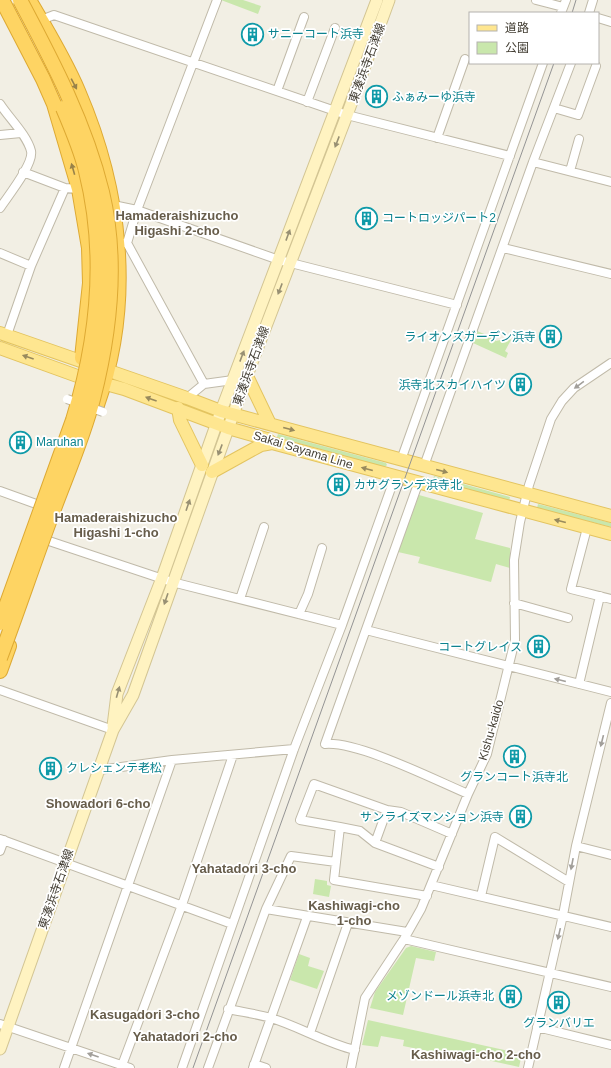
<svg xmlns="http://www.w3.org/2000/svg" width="611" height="1068" font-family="Helvetica,'Noto Sans JP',sans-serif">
<rect width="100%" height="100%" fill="#f2efe4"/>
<path fill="#c9e7ac" d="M221,0H243L261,6L258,14Z
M477,331L494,338L496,341L509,338L511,340L505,351L508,353L506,358L473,343Z
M278,434L386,463L387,465L385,467L277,437Z
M434,476L510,497L509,501L433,480Z
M419,495L483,513L475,539L510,548V568L496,564L491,582L418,563L420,557L398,552Z
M538,504L611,523V527L537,508Z
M315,879L327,881V885L331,886L329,897L313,894Z
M411,946L436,952L434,961L416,958L403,1015L370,1008L375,992L406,948Z
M299,954L310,958L308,966L324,971L317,989L290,980Z
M368,1020L522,1054L519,1067L464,1055L458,1057L403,1046L404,1040L381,1036L378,1047L362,1045Z"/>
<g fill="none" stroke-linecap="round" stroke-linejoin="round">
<defs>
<path id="street" d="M536,0L563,7
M561,13L566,0
M589,13L593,0
M598,18L611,22
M41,20L54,15L347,115L510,156
M277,91L304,17
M307,102L335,28
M0,104C9,118 27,135 31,151C34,164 8,196 0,208
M554,108L578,115L596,66
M0,135L21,133
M437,138L465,59
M533,162L571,63
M570,171L579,139
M23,172L65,188
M113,205L137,210L279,260L457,305
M122,243H127L204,384
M127,243L137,210L217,0
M503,248L611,274
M0,253L31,266
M7,335L31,266L65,188L79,189
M187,398L204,384L233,380
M401,460L543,63
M424,466L533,162L611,182
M418,484L325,744C358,741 435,780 468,794
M0,491L39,505
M587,528L571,589L611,599
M46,540L172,582L342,625
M240,599L264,527
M514,603L568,618
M299,614L308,594L322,548
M366,630L611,692
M579,684L600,596
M0,690L113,730
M99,770L172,760L294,749
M340,827L300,820L314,784L387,810L401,812L452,834
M0,839L232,924
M375,843L387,810
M576,846L611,855
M0,851L4,840
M336,862L334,880L427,896
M431,885L611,927
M481,896L495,837L569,882
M266,909L407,932
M404,939L611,987
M228,1009C242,1012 257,1014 271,1018C300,1027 326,1043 355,1050
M0,1024L130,1068
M537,1027L611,1045
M310,1033L348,923
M254,1064L266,1068
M64,1068L172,760
M121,1068L182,905L233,755
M182,1068L294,749L342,625L395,477
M208,1068L266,909L291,856L336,862L340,827L360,831L375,843L439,867
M253,1068L307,917
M351,1068L365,998L404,939L421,909L468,794L487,754L515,640L514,560L520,522L529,485L551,419L562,401L574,388L611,363
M528,1068L563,915L576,846L611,703"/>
<path id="secondary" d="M113,726L117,694L162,578L221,411L377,0
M0,1049L113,730L133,695L248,373L347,115L389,0"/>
<path id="primary" d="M0,333L187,398L221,411L611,516
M0,348L80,377L124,389L228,428L267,439L272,443L611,534
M247,376L270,424
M178,408L180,420L202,465
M212,472L261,445L272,443"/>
<path id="highway" d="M2,0L43,79L54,104L79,189L89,248L90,283L82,358
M29,0C46,29 65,60 78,91C121,191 134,301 97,405
M0,671L9,646"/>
</defs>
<use href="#street" stroke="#c0baa9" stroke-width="10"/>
<use href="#secondary" stroke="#d3c593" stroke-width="13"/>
<use href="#primary" stroke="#e3c460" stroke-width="14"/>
<use href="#highway" stroke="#dda933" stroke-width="16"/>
<use href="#street" stroke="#fff" stroke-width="8"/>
<use href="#secondary" stroke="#fff3c1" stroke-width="11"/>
<use href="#primary" stroke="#fee690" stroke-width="12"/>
<use href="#highway" stroke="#fed463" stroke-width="14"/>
<path stroke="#949494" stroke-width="1" d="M572,13L576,0
M193,1068L554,63"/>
<defs>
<path id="street-bridge" d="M67,399L103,412"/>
<path id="highway-bridge" d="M0,623L73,420C98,339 107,255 86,171C81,150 72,129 63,108
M0,658C18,610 34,562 52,514C66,476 83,438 93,399C110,333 118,259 102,192C85,123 53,62 20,0"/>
</defs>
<use href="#street-bridge" stroke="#c0baa9" stroke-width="10" stroke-linecap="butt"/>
<use href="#highway-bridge" stroke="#dda933" stroke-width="16" stroke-linecap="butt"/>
<use href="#street-bridge" stroke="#fff" stroke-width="8"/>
<use href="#highway-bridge" stroke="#fed463" stroke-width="14"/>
</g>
<defs><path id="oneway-solid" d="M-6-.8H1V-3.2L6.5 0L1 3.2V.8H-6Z"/></defs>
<g fill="#988249">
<use href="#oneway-solid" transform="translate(74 84) rotate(62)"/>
<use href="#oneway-solid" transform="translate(73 169) rotate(-106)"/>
</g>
<g fill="#989073">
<use href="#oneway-solid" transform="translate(337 142) rotate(111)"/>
<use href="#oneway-solid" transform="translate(288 235) rotate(-70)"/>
<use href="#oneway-solid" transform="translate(280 289) rotate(111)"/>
<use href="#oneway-solid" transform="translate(242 356) rotate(-69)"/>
<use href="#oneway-solid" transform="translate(220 450) rotate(111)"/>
<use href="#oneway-solid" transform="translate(188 505) rotate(-71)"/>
<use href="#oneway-solid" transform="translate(166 599) rotate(109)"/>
<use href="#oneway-solid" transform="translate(118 692) rotate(-74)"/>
</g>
<g fill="#988a5d">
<use href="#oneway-solid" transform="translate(28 357) rotate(-161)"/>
<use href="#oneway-solid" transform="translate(151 399) rotate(-160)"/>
<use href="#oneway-solid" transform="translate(289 429) rotate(15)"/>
<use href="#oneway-solid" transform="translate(367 469) rotate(-165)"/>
<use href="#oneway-solid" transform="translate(442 471) rotate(15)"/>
<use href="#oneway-solid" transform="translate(560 521) rotate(-166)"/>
</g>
<g fill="#a29f9a">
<use href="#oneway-solid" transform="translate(579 385) rotate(144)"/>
<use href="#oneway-solid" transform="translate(560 680) rotate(-166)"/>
<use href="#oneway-solid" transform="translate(602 741) rotate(104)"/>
<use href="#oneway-solid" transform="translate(572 864) rotate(101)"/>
<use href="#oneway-solid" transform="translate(559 934) rotate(103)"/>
<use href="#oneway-solid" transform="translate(93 1055) rotate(-161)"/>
</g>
<defs>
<symbol id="building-ring" viewBox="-11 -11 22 22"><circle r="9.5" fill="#fff" stroke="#0f9aa8" stroke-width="1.5"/><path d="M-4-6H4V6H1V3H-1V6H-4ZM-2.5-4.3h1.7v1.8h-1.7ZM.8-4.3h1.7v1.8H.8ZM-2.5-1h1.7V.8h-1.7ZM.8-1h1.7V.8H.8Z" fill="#0f9aa8"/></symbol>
</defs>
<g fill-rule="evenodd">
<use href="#building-ring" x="240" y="22" width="25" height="25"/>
<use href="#building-ring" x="364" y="84" width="25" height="25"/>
<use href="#building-ring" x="354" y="206" width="25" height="25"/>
<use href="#building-ring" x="538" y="324" width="25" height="25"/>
<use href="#building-ring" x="508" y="372" width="25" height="25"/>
<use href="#building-ring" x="8" y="430" width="25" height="25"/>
<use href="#building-ring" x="326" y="472" width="25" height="25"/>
<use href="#building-ring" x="526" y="634" width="25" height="25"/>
<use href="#building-ring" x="502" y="744" width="25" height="25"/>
<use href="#building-ring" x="38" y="756" width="25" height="25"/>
<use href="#building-ring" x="508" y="804" width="25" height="25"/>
<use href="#building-ring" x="498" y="984" width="25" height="25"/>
<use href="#building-ring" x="546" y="990" width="25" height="25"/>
</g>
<g text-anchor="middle" stroke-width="3.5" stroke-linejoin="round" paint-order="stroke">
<g font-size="12" fill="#0d838f" stroke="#fff" text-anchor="start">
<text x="268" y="38">サニーコート浜寺</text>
<text x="392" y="101">ふぁみーゆ浜寺</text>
<text x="382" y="222">コートロッジパート2</text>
<text x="536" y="341" text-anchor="end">ライオンズガーデン浜寺</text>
<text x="506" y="389" text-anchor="end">浜寺北スカイハイツ</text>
<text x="36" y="446">Maruhan</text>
<text x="354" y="489">カサグランデ浜寺北</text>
<text x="522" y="651" text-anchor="end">コートグレイス</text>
<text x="66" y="772">クレシェンテ老松</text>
<text x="514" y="781" text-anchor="middle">グランコート浜寺北</text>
<text x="504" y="821" text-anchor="end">サンライズマンション浜寺</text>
<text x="494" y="1000" text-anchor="end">メゾンドール浜寺北</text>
<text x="559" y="1027" text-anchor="middle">グランバリエ</text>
</g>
<g font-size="12" fill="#443f34" stroke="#fff">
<text transform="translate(367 63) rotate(-70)" y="4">東湊浜寺石津線</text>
<text transform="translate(251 366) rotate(-70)" y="4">東湊浜寺石津線</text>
<text transform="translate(303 450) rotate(17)" y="4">Sakai Sayama Line</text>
<text transform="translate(491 730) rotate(-74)" y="4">Kishu-kaido</text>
<text transform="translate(56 889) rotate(-71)" y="4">東湊浜寺石津線</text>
</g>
<g font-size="13" font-weight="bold" fill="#675d4b" stroke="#fff">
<text x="177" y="220">Hamaderaishizucho<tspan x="177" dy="15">Higashi 2-cho</tspan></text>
<text x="116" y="522">Hamaderaishizucho<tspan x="116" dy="15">Higashi 1-cho</tspan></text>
<text x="98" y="808">Showadori 6-cho</text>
<text x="244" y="873">Yahatadori 3-cho</text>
<text x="354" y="910">Kashiwagi-cho<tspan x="354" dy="15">1-cho</tspan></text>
<text x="145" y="1019">Kasugadori 3-cho</text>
<text x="185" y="1041">Yahatadori 2-cho</text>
<text x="476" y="1059">Kashiwagi-cho 2-cho</text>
</g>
</g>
<rect x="469" y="12" width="130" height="52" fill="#ffffff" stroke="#b4b2ae"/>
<rect x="477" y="25" width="20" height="6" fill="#fee690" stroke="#b4b2ae"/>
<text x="505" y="32" font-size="12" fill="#443f34">道路</text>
<rect x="477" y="42" width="20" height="12" fill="#c9e7ac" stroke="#b4b2ae"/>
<text x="505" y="52" font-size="12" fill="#443f34">公園</text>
</svg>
